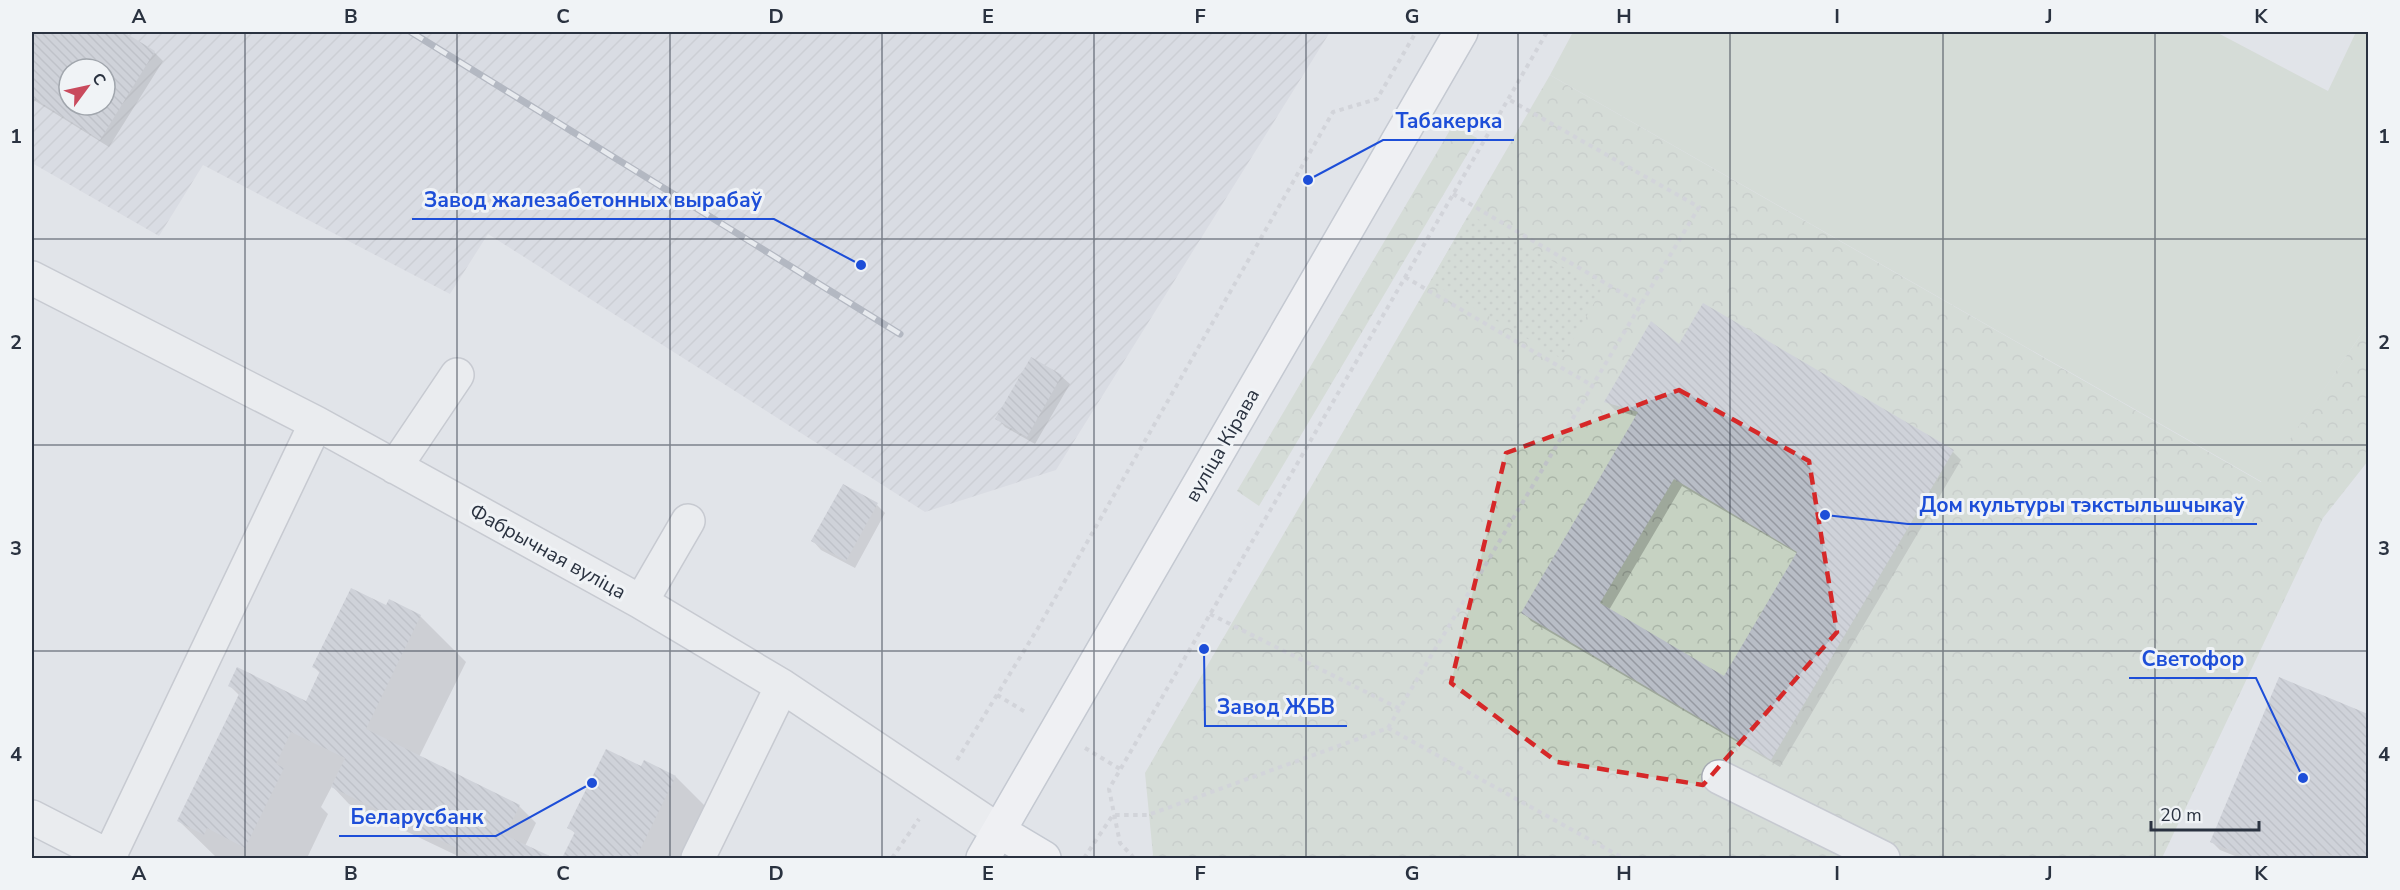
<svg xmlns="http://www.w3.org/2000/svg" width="2400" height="890" font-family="'Nunito Sans',sans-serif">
<defs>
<pattern id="industrial-furrows" width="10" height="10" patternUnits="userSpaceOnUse" patternTransform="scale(1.5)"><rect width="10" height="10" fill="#cfd3db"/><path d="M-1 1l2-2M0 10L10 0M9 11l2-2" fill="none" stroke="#b2b6bd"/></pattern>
<pattern id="forest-crowns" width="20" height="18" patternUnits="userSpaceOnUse" patternTransform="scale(1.5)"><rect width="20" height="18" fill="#c6d2c2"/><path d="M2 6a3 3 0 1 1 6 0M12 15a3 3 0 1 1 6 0" fill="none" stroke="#aab5a8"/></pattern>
<pattern id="garden-dots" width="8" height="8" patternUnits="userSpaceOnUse" patternTransform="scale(1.5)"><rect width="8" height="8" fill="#c6d2c2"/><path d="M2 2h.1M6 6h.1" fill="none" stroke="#aab5a8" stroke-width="1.8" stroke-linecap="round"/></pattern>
<pattern id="building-back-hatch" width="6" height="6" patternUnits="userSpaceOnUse" patternTransform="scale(1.5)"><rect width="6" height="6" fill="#b8bdc6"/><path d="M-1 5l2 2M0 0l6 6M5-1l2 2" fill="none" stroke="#969aa2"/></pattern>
</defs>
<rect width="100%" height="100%" fill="#e1e4e9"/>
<path fill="url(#industrial-furrows)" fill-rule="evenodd" d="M32,32H1330L1056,470L925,512L488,234L450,294L203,165L159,236L32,163ZM69,69H105V105H69Z"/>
<path fill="#c6d2c2" d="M1573,32H2216L2328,91L2356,32H2368V324L2262,482L1550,75Z"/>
<path fill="url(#forest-crowns)" d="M1550,75L2261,482L2368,324V461L2323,518L2162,858H1151L1153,855L1145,773Z
M1453,125L1477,138L1259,506L1237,491Z"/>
<path fill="url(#garden-dots)" d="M1469,214L1602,289L1562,359L1430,282Z"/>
<path fill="#0003" fill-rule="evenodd" d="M32,32H121L154,52L163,61L109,147L32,99ZM69,69H105V105H69Z
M1031,359L1061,376L1070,384L1035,444L1005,427L997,418Z
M1606,401L1953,452L1961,460L1780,767L1531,621L1523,612L1638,417L1615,410ZM1682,486L1798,554L1725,678L1609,610Z
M877,505L885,513L855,568L821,550L813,541Z
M390,601L420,616L466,662L419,757L519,806L536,823L525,846L551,858H462L349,804L332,786L321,807L328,814L307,858H217L179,821L239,695L230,686L306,703L321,674L314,667L387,607Z
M2280,679L2368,716V858L2326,857L2325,858H2240L2220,850L2212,842Z
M642,768L676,777L721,822L703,858H564L576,834L569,828Z"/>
<path fill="url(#building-back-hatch)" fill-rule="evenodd" d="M32,32H124L155,51L100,140L32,97ZM69,69H105V105H69Z
M1703,303L1954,450L1771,760L1521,613L1638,412L1604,402L1651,321L1679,344ZM1674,479L1797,552L1724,676L1600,603Z
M1031,357L1062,375L1027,437L995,419Z
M843,484L878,503L846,561L811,541Z
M351,588L386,605L389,599L421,615L366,729L520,805L505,835L554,858H477L331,787L345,758L291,732L276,764L284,768L245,848L207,828L204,835L177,821L240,692L228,686L237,667L306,701L320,671L312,667Z
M2279,677L2368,714V858H2339L2317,849L2314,858H2249L2210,842Z
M606,749L641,766L644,760L676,776L636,858H562L575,832L567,828Z"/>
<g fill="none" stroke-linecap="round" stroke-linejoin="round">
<defs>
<path id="minor" d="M32,278L316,423L641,602L782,686L999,831
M395,467L457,375
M641,602L688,521
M1719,777L1883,858
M32,817L112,858
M109,857L316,423
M698,858L782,686"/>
<path id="major" d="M999,831L1044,858
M983,858L1461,32"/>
</defs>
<use href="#minor" stroke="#a6abb3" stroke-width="36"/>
<use href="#major" stroke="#a0a8b4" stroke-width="36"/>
<path stroke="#bfc2c7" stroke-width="4" stroke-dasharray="4.5 4.5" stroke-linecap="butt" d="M1453,194L1641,304
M1405,277L1593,386
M1210,614L1400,709
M997,695L1027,713
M1388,728L1699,207L1508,99
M1085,748L1120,769
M957,760L1038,628L1333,112L1377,99L1416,32
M892,858L919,819
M1084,858L1113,815H1148L1388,728L1623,858
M1134,858L1120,843L1109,789L1547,32"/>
<use href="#minor" stroke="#f3f5f7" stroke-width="33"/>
<use href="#major" stroke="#fff" stroke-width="33"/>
<defs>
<path id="rail" d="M411,32L900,334"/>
</defs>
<use href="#rail" stroke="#7b8392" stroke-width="7"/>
<use href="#rail" stroke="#f0f3f6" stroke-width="4.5" stroke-dasharray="14" stroke-linecap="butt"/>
</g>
<path d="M0 0H2400V890H0ZM1679,390L1809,461L1837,632L1703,785L1557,762L1451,683L1506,453Z" fill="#e1e4e9" fill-opacity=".55" fill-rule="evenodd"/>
<path fill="none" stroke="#d62828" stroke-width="4.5" stroke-dasharray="12 8" stroke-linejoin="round" d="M1679,390L1809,461L1837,632L1703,785L1557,762L1451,683L1506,453Z"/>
<path fill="none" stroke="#2a3240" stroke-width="1.5" stroke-opacity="0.55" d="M245,32V858M457,32V858M670,32V858M882,32V858M1094,32V858M1306,32V858M1518,32V858M1730,32V858M1943,32V858M2155,32V858M32,239H2368M32,445H2368M32,651H2368"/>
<g text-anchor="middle" stroke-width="6" stroke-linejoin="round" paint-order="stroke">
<g font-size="20" fill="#2a3240" stroke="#f0f3f6">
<text transform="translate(1222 445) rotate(-60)" y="7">вуліца Кірава</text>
<text transform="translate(548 551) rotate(29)" y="7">Фабрычная вуліца</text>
</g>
</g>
<path fill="none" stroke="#1d4ed8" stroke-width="2" d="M1308 180L1383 140H1514M861 265L774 219H412M1825 515L1908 524H2257M2303 778L2256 678H2129M1204 649L1205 726H1347M592 783L496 836H339"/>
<g fill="#1d4ed8" stroke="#f0f3f6" stroke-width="2">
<circle cx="1308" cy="180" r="6"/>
<circle cx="861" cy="265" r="6"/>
<circle cx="1825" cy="515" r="6"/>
<circle cx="2303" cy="778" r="6"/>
<circle cx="1204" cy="649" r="6"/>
<circle cx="592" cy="783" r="6"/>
</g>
<g font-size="21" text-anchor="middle" font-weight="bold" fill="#1d4ed8" stroke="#f0f3f6" stroke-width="6" stroke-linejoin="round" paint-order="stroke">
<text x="1449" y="128">Табакерка</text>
<text x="593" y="207">Завод жалезабетонных вырабаў</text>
<text x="2082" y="512">Дом культуры тэкстыльшчыкаў</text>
<text x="2193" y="666">Светофор</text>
<text x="1276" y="714">Завод ЖБВ</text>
<text x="417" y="824">Беларусбанк</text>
</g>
<rect width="2400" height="890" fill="none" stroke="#f0f3f6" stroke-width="66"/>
<g transform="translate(87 87) rotate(57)"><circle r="28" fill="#f0f3f6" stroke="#a1a6ad" stroke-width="1.5"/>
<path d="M0-4.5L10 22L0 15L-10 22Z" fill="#c94a5d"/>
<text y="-9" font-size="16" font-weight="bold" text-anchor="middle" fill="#2a3240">С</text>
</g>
<path d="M2151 821v9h108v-9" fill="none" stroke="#2a3240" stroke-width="3"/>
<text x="2160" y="821" font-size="18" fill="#2a3240" stroke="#f0f3f6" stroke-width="4.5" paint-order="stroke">20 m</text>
<rect x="33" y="33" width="2334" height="824" fill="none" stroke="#2a3240" stroke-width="2"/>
<g font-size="20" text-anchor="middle" font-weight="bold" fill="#2a3240">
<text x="139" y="23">A</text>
<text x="351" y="23">B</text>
<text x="563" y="23">C</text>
<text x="776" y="23">D</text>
<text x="988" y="23">E</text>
<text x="1200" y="23">F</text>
<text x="1412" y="23">G</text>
<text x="1624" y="23">H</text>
<text x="1837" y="23">I</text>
<text x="2049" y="23">J</text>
<text x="2261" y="23">K</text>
<text x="16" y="143">1</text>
<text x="2384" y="143">1</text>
<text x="16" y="349">2</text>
<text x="2384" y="349">2</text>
<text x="16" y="555">3</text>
<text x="2384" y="555">3</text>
<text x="16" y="761">4</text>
<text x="2384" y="761">4</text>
<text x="139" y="880">A</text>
<text x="351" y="880">B</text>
<text x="563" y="880">C</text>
<text x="776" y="880">D</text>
<text x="988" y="880">E</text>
<text x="1200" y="880">F</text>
<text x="1412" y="880">G</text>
<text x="1624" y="880">H</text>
<text x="1837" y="880">I</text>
<text x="2049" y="880">J</text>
<text x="2261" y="880">K</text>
</g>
</svg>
